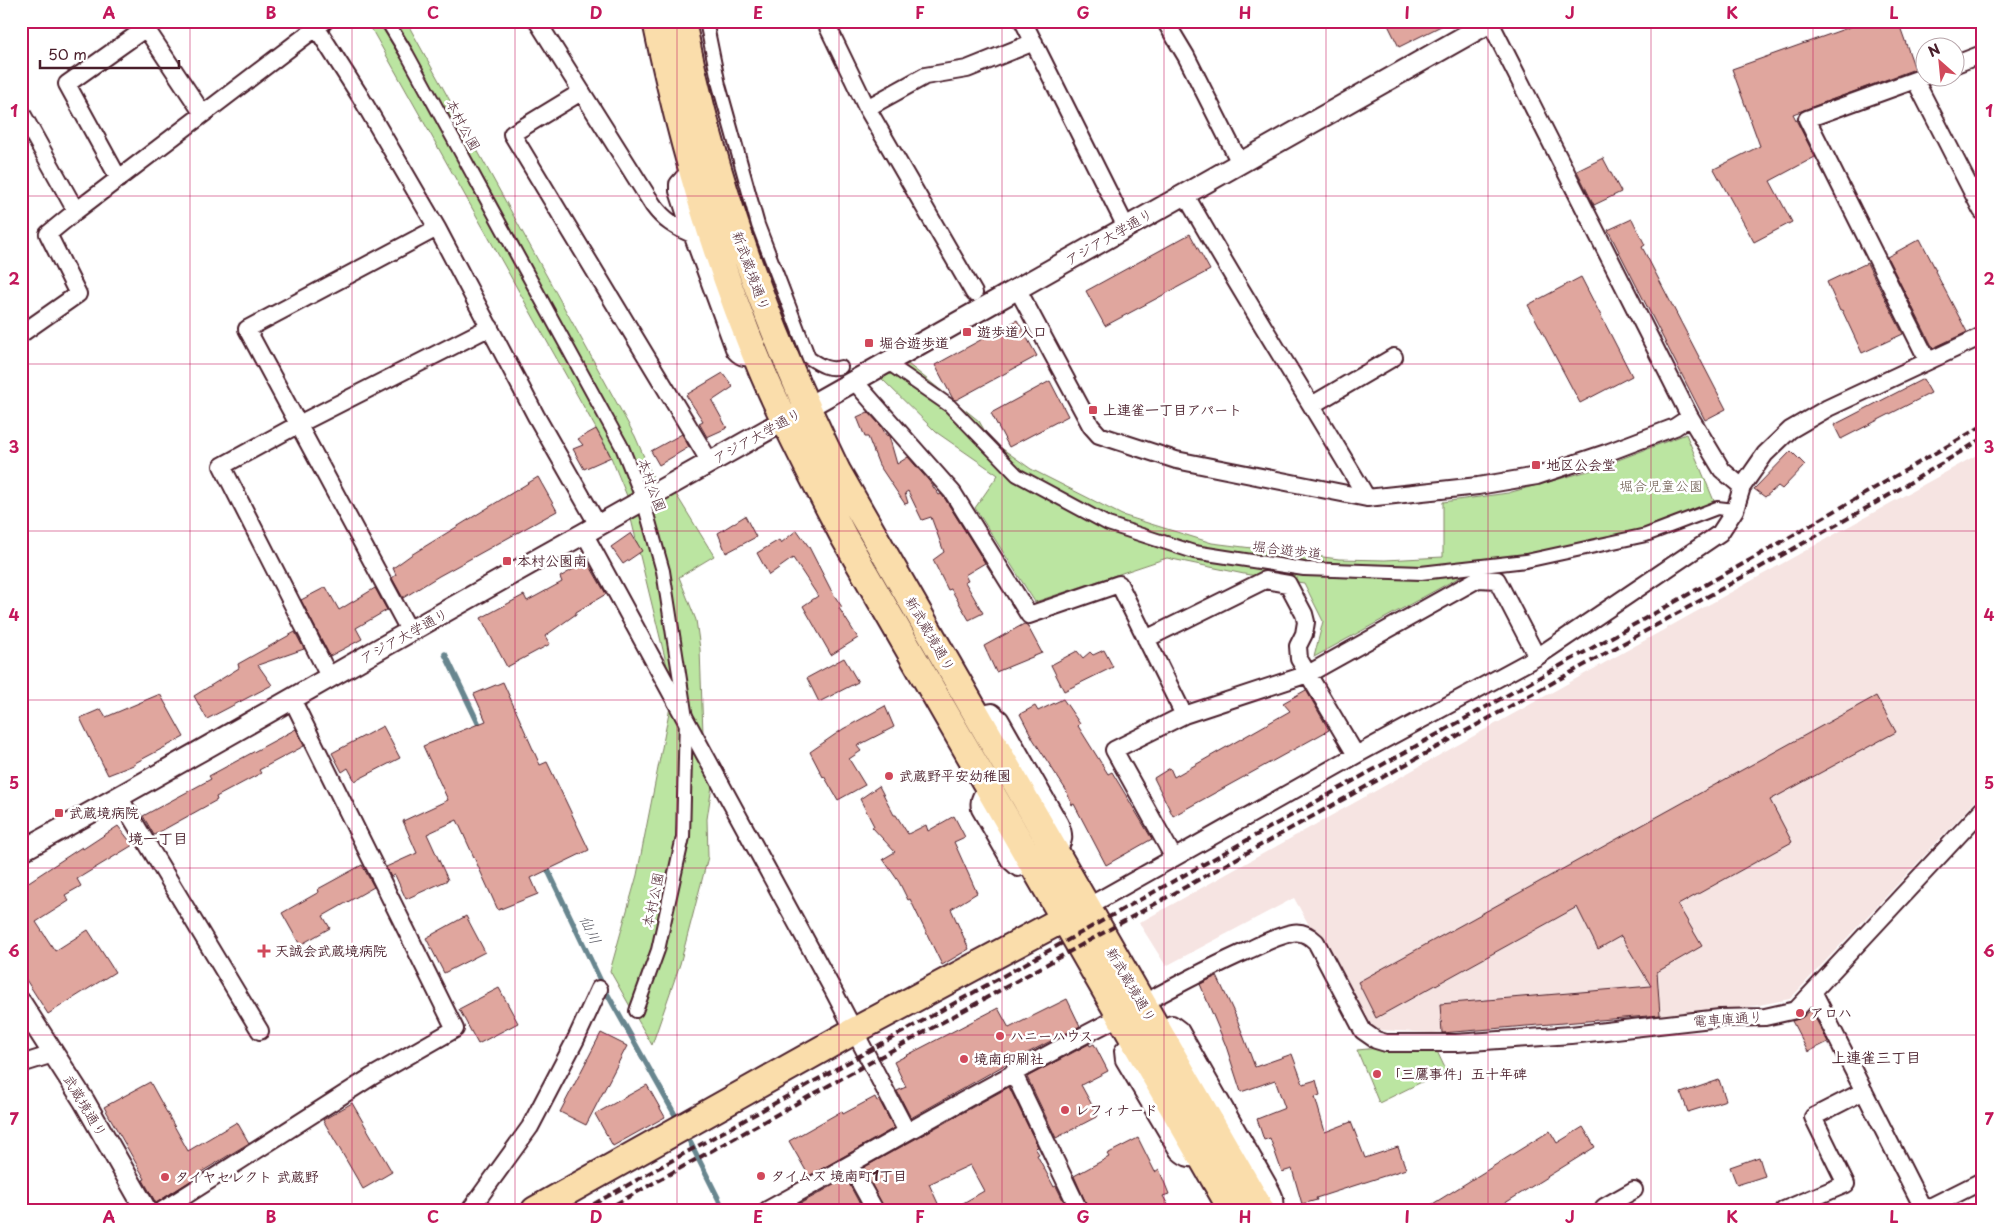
<svg xmlns="http://www.w3.org/2000/svg" width="2003" height="1231" font-family="'Playpen Sans','Klee One',sans-serif">
<rect width="100%" height="100%" fill="#fff"/>
<filter id="ink" filterUnits="userSpaceOnUse"><feTurbulence type="fractalNoise" baseFrequency=".02" numOctaves="2"/><feDisplacementMap in="SourceGraphic" scale="10" xChannelSelector="R" yChannelSelector="G"/><feConvolveMatrix kernelMatrix="1 2 1 2 8 2 1 2 1" color-interpolation-filters="sRGB"/></filter>
<g filter="url(#ink)">
<path fill="#f6e4e2" d="M1982,452V794L1790,999L1734,1010L1433,1033L1380,1030L1365,1022L1359,1016L1294,898L1166,966L1139,923Z"/>
<path fill="#bbe5a1" stroke="#828266" d="M367,21H406L635,436L654,480L627,496L608,450Z
M908,364L979,421L990,440L1031,469L1122,515L1212,543L1339,559L1385,560L1443,557V502L1508,493L1592,470L1686,434L1717,508L1646,535L1478,567L1314,657L1323,621L1304,583L1244,574L1167,558L1035,602L975,508L998,475L936,432L881,378Z
M674,491L714,556L679,577L696,620L700,649L703,734L667,666L630,515Z
M670,707L712,786L707,819L708,857L680,964L652,1045L610,971L637,875Z
M1433,1043L1446,1070L1379,1103L1357,1050Z"/>
<g fill="none" stroke-linecap="round" stroke-linejoin="round">
<path stroke="#67868f" stroke-width="5.5" d="M445,654L481,729
M545,864L604,988L679,1122
M686,1134L724,1210"/>
</g>
<path fill="#e0a69e" stroke="#4a1f2b" d="M1386,21H1451L1399,47Z
M1867,21H1898L1915,69L1793,114L1815,157L1770,181L1792,222L1754,242L1714,169L1760,146L1732,69Z
M1603,158L1621,192L1594,205L1577,171Z
M1632,219L1645,245L1642,247L1726,409L1705,420L1608,230Z
M1190,234L1210,270L1105,326L1086,291Z
M1920,239L1936,270L1935,271L1967,332L1933,348L1887,257Z
M1867,263L1903,334L1862,353L1842,310L1840,311L1827,282Z
M1581,277L1632,376L1580,403L1528,305Z
M1017,320L1037,356L956,400L953,399L935,365Z
M723,373L733,387L712,401L727,428L707,437L699,423L703,421L686,395Z
M1923,379L1931,393L1841,439L1834,425Z
M1050,381L1068,416L1009,447L991,413Z
M868,412L881,426L886,435L889,436L897,464L908,457L929,481L939,495L941,494L945,499L985,563L965,575L968,581L965,582L983,613L969,620L951,589L948,590L933,560L944,552L931,517L922,520L908,491L905,493L908,503L905,504L879,465L868,437H865L857,417Z
M596,429L611,457L584,469L573,449L583,445L578,439Z
M682,434L689,447L659,465L651,451Z
M1791,451L1805,465L1782,489L1778,486L1765,497L1754,489Z
M538,477L557,511L439,576L403,598L392,578L396,575L393,568L411,555Z
M745,516L756,537L726,553L718,533Z
M797,530L809,547L832,592L842,607L839,608L858,638L831,655L803,606L818,596L793,558L769,575L757,553L779,540L781,543Z
M631,533L642,551L623,564L611,547Z
M587,561L606,594L576,612V614L545,636L550,644L507,667L481,618L524,595L527,601L562,582L560,577Z
M326,587L339,610L375,588L387,610L356,628L362,639L330,656L301,600Z
M1024,624L1027,625L1042,653L996,672L984,646Z
M295,632L304,649L258,665L272,685L207,719L194,696L239,668L238,664Z
M1104,650L1113,667L1064,691L1051,665L1077,651L1083,658L1090,652L1093,655Z
M844,658L858,682L819,702L807,678Z
M503,682L540,765L547,762L589,850L531,878L538,894L498,910L457,820L427,834L448,880L406,899L395,875L391,877L386,867L417,853L403,821L448,800L423,746L486,721L474,694Z
M1306,690L1329,730L1173,816L1154,778L1170,768L1174,777L1290,711L1283,703Z
M160,694L184,737L135,763L136,764L108,775L80,718L101,709L106,717Z
M1876,696L1896,732L1770,800L1792,842L1678,905L1702,946L1657,972L1660,1015L1442,1033L1440,1004L1651,986L1621,936L1598,949L1577,907L1376,1018L1358,982Z
M1063,699L1080,724L1078,726L1108,774L1112,772L1152,839L1106,865L1074,804L1072,805L1066,790L1033,739L1020,714L1035,706L1038,711Z
M885,706L894,727L857,746L861,751L849,759L865,785L838,800L824,776L823,777L810,752L843,729Z
M383,726L400,758L355,781L348,768L342,772L332,753Z
M296,729L304,746L259,770L261,773L216,797L217,800L154,835L143,816L211,779L209,776Z
M879,786L894,815H896L908,834L926,825L928,831L954,816L965,837L954,842L977,893L951,909L969,949L942,965L910,899L908,900L899,882L883,859L895,852L872,827L874,826L860,799Z
M118,826L133,845L77,879L81,886L65,895L69,901L36,922L55,951L88,930L115,972L48,1014L21,972V887L82,847L83,849Z
M362,865L374,887L323,916L330,928L300,945L282,913L319,892L318,889Z
M466,916L485,952L444,973L426,938Z
M1217,976L1237,1019L1255,1067L1292,1054L1303,1084L1316,1080L1320,1095L1315,1097L1325,1132L1351,1122L1365,1158L1398,1147L1406,1169L1316,1198L1317,1200L1302,1204L1292,1169L1282,1172L1270,1138L1264,1140L1257,1119L1285,1108L1275,1080L1241,1092L1226,1046L1200,984Z
M499,988L518,1023L478,1044L459,1009Z
M1067,999L1080,1026L1008,1063L911,1118L897,1091L906,1087L894,1062L998,1008L1009,1028Z
M1811,1010L1828,1042L1808,1052L1792,1021L1803,1017Z
M601,1033L627,1046L586,1125L560,1112Z
M1089,1044L1090,1046L1094,1044L1108,1071L1081,1085L1098,1116L1056,1138L1027,1077Z
M1719,1080L1726,1100L1688,1112L1681,1093Z
M150,1082L188,1151L237,1122L249,1143L198,1174V1176L156,1203L143,1180L145,1179L104,1107Z
M647,1085L665,1117L613,1146L595,1114Z
M1009,1087L1038,1147L1035,1148L1039,1154L1037,1155L1054,1187L1056,1186L1068,1210H951L984,1191L970,1165L929,1184L941,1210H885L863,1168Z
M875,1097L877,1101L879,1100L894,1128L809,1176L789,1141L842,1111L843,1114Z
M352,1103L392,1172L363,1189L323,1120Z
M1583,1127L1595,1147L1494,1210H1423L1550,1131L1557,1143Z
M1138,1138L1155,1172L1159,1169L1169,1194L1163,1196L1171,1210H1089L1074,1176L1109,1157L1107,1154Z
M1759,1157L1765,1176L1737,1185L1730,1167Z
M846,1178L863,1210H788L816,1195Z"/>
<g fill="none" stroke-linecap="round" stroke-linejoin="round">
<defs>
<path id="pedestrian" d="M387,21L407,54L622,447L643,500L663,571L686,718L683,837L658,950L636,1011
M706,21L719,85L758,225L809,358C820,365 829,371 841,367
M888,363L950,406L1017,475L1108,524L1194,552L1304,569L1421,573L1526,561L1646,535L1717,508L1735,510"/>
<path id="minor" d="M141,21L203,114
M537,21L653,205C664,220 675,227 692,234
M825,21L867,108L974,293
M1023,21L1126,227
M1165,21L1186,56L1240,163
M1490,22L1690,417L1722,470L1742,487
M316,27L360,96L437,228L536,416L598,525
M1956,64L1982,54
M1926,76L1807,119L1928,361
M1915,80L1982,211
M581,92L512,134L710,462
M867,108L925,76L967,69L1034,42
M21,112L76,211
M692,174L685,176L678,184V191L692,234L735,351C742,359 746,358 756,355
M119,179L67,84L146,28
M1185,194C1243,297 1307,396 1367,498
M1018,290L1091,426L1099,435L1176,460L1367,498L1478,486L1537,476L1609,452L1675,427L1690,417
M21,334L78,294L48,234L76,211L325,21
M855,382L953,493L1029,615L1119,584L1184,715
M1312,405L1394,357
M584,533L833,990L907,1132
M410,632L247,329L437,228
M1146,639L1265,580L1288,584L1304,614L1306,622L1304,634L1298,646L1299,659L1356,755
M330,678L222,466L299,424L490,327
M976,715L992,712L1000,719L1060,824C1065,836 1065,842 1055,852
M990,789C981,795 978,798 980,809L1010,861L1018,868L1032,864
M119,797L260,1031
M1174,858L1114,750L1184,715L1308,674L1478,579L1497,580L1537,657
M1087,907L1356,755L1537,657L1720,533L1735,510L1742,487L1765,454L1790,430L1828,408L1982,336
M1814,993L1924,1210L1982,1181
M1142,1004C1177,985 1212,966 1249,950C1262,944 1277,936 1292,933C1302,931 1309,935 1316,942L1363,1031L1376,1040L1386,1043H1456L1571,1035L1720,1018L1765,1017L1796,1010L1982,810
M1158,1031L1172,1024L1180,1030L1270,1188C1274,1196 1278,1202 1273,1210
M1135,1039L1123,1051L1124,1060L1178,1151C1186,1159 1191,1160 1202,1156
M21,1064L53,1054
M1013,1072L1079,1210
M850,1165L875,1210
M1604,1207L1634,1190
M163,1210L371,1077L455,1029L292,699
M470,1210L530,1127L576,1039L599,989
M767,1210C885,1146 1001,1077 1121,1016
M1784,1210L1846,1184L1813,1117L1864,1091"/>
<path id="tertiary" d="M21,851C210,748 395,638 583,534C887,364 1189,191 1492,21
M21,1003L84,1101L146,1210"/>
<path id="primary" d="M656,21C681,142 715,260 763,373C787,429 816,483 844,537L1232,1210
M682,21C713,181 766,325 837,471L1261,1210
M535,1210L854,1031L1080,910"/>
</defs>
<use href="#pedestrian" stroke="#4a1f2b" stroke-width="16"/>
<use href="#minor" stroke="#4a1f2b" stroke-width="20"/>
<use href="#tertiary" stroke="#4a1f2b" stroke-width="24"/>
<use href="#primary" stroke="#4a1f2b" stroke-width="30"/>
<use href="#pedestrian" stroke="#fff" stroke-width="12"/>
<use href="#minor" stroke="#fff" stroke-width="16"/>
<use href="#tertiary" stroke="#fff" stroke-width="20"/>
<use href="#primary" stroke="#faddab" stroke-width="26"/>
<path stroke="#4a1f2b" stroke-width="4" stroke-dasharray="8 4" stroke-linecap="butt" d="M583,1210L1750,560L1982,426
M605,1210L1881,500L1982,439"/>
</g>
</g>
<path fill="none" stroke="#c2185b" stroke-width="1" stroke-opacity="0.55" d="M190,21V1210M352,21V1210M515,21V1210M677,21V1210M839,21V1210M1002,21V1210M1164,21V1210M1326,21V1210M1488,21V1210M1651,21V1210M1813,21V1210M21,196H1982M21,364H1982M21,531H1982M21,700H1982M21,868H1982M21,1035H1982"/>
<g fill="#d1495b" stroke="#fff" stroke-width="2">
<rect x="962" y="327" width="10" height="10" rx="2.5"/>
<rect x="864" y="338" width="10" height="10" rx="2.5"/>
<rect x="1088" y="405" width="10" height="10" rx="2.5"/>
<rect x="1531" y="460" width="10" height="10" rx="2.5"/>
<rect x="502" y="556" width="10" height="10" rx="2.5"/>
<circle cx="889" cy="776" r="5"/>
<rect x="54" y="808" width="10" height="10" rx="2.5"/>
<path d="M261.5 943.5h5v5h5v5h-5v5h-5v-5h-5v-5h5z"/>
<circle cx="1800" cy="1013" r="5"/>
<circle cx="1000" cy="1036" r="5"/>
<circle cx="964" cy="1059" r="5"/>
<circle cx="1377" cy="1074" r="5"/>
<circle cx="1065" cy="1110" r="5"/>
<circle cx="761" cy="1176" r="5"/>
<circle cx="165" cy="1177" r="5"/>
</g>
<g text-anchor="middle" stroke-width="5" stroke-linejoin="round" paint-order="stroke">
<g font-size="14" fill="#4a1f2b" stroke="#fff">
<text transform="translate(463 125) rotate(62)" y="5">本村公園</text>
<text transform="translate(1109 237) rotate(-30)" y="5">アジア大学通り</text>
<text transform="translate(751 271) rotate(70)" y="5">新武蔵境通り</text>
<text transform="translate(757 436) rotate(-29)" y="5">アジア大学通り</text>
<text transform="translate(652 485) rotate(70)" y="5">本村公園</text>
<text transform="translate(1287 550) rotate(7)" y="5">堀合遊歩道</text>
<text transform="translate(930 634) rotate(60)" y="5">新武蔵境通り</text>
<text transform="translate(404 636) rotate(-29)" y="5">アジア大学通り</text>
<text transform="translate(653 900) rotate(-78)" y="5">本村公園</text>
<text transform="translate(1131 985) rotate(60)" y="5">新武蔵境通り</text>
<text transform="translate(1728 1019) rotate(-4)" y="5">電車庫通り</text>
<text transform="translate(85 1106) rotate(59)" y="5">武蔵境通り</text>
</g>
<g font-size="14" font-weight="bold" fill="#4a1f2b" stroke="#fff" text-anchor="start">
<text x="977" y="337">遊歩道入口</text>
<text x="879" y="348">堀合遊歩道</text>
<text x="1103" y="415">上連雀一丁目アパート</text>
<text x="1546" y="470">地区公会堂</text>
<text x="517" y="566">本村公園南</text>
<text x="899" y="781">武蔵野平安幼稚園</text>
<text x="69" y="818">武蔵境病院</text>
<text x="275" y="956">天誠会武蔵境病院</text>
<text x="1810" y="1018">アロハ</text>
<text x="1010" y="1041">ハニーハウス</text>
<text x="974" y="1064">境南印刷社</text>
<text x="1387" y="1079">「三鷹事件」五十年碑</text>
<text x="1075" y="1115">レフィナード</text>
<text x="771" y="1181">タイムズ 境南町1丁目</text>
<text x="175" y="1182">タイヤセレクト 武蔵野</text>
</g>
<g font-size="14" fill="#6c5a4e" stroke="#fff">
<text x="1661" y="491">堀合児童公園</text>
</g>
<g font-size="15" font-weight="bold" fill="#4a1f2b" stroke="#fff">
<text x="158" y="844">境一丁目</text>
<text x="1876" y="1063">上連雀三丁目</text>
</g>
<g font-size="15" font-style="italic" fill="#5b5b65" stroke="#fff">
<text transform="translate(590 930) rotate(65)" y="5">仙川</text>
</g>
</g>
<rect width="2003" height="1231" fill="none" stroke="#fff" stroke-width="55"/>
<g transform="translate(1940 62) rotate(333)"><circle r="24" fill="#ffffff" stroke="#b7a5aa"/>
<path d="M0-4L9 19L0 12L-9 19Z" fill="#d1495b"/>
<text y="-8" font-size="14" font-weight="bold" text-anchor="middle" fill="#4a1f2b">N</text>
</g>
<path d="M40 60v8h139v-8" fill="none" stroke="#4a1f2b" stroke-width="2.5"/>
<text x="48" y="60" font-size="15" fill="#4a1f2b" stroke="#ffffff" stroke-width="4" paint-order="stroke">50 m</text>
<rect x="28" y="28" width="1948" height="1176" fill="none" stroke="#c2185b" stroke-width="2"/>
<g font-size="16" text-anchor="middle" font-weight="bold" fill="#c2185b">
<text x="109" y="19">A</text>
<text x="271" y="19">B</text>
<text x="433" y="19">C</text>
<text x="596" y="19">D</text>
<text x="758" y="19">E</text>
<text x="920" y="19">F</text>
<text x="1083" y="19">G</text>
<text x="1245" y="19">H</text>
<text x="1407" y="19">I</text>
<text x="1570" y="19">J</text>
<text x="1732" y="19">K</text>
<text x="1894" y="19">L</text>
<text x="14" y="117">1</text>
<text x="1989" y="117">1</text>
<text x="14" y="285">2</text>
<text x="1989" y="285">2</text>
<text x="14" y="453">3</text>
<text x="1989" y="453">3</text>
<text x="14" y="621">4</text>
<text x="1989" y="621">4</text>
<text x="14" y="789">5</text>
<text x="1989" y="789">5</text>
<text x="14" y="957">6</text>
<text x="1989" y="957">6</text>
<text x="14" y="1125">7</text>
<text x="1989" y="1125">7</text>
<text x="109" y="1223">A</text>
<text x="271" y="1223">B</text>
<text x="433" y="1223">C</text>
<text x="596" y="1223">D</text>
<text x="758" y="1223">E</text>
<text x="920" y="1223">F</text>
<text x="1083" y="1223">G</text>
<text x="1245" y="1223">H</text>
<text x="1407" y="1223">I</text>
<text x="1570" y="1223">J</text>
<text x="1732" y="1223">K</text>
<text x="1894" y="1223">L</text>
</g>
</svg>
